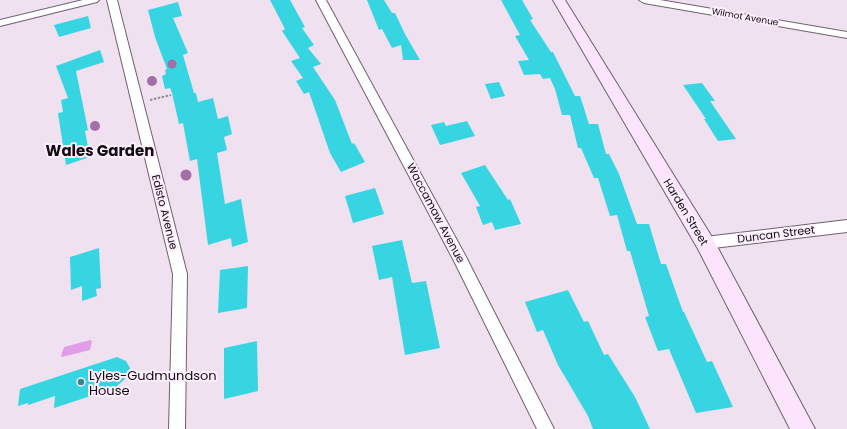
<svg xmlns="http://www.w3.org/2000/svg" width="847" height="429" font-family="Poppins,sans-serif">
<rect width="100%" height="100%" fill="#f0e1f0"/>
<path fill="#e29de6" d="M90,340L92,341L90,350L62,357L61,356L64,347Z"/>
<path fill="#37d4e2" d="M270,0H290L305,27L302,28L314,45L308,48L321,64L313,67L335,100L352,144L354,143L365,162L341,172L330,153L309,92L304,94L296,81L303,78L291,61L300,58L282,31L285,29Z
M367,0H384L392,13H395L405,34L420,60H403L401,45L392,48L382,29L379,30Z
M501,0H522L533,19L530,20L551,52H553L575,96H580L589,124H598L606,154H609L619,174L637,224H649L661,264H666L683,312H684L707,362L712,361L733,407L696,413L669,349L658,351L645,317L649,316L630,251H627L617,215L610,216L598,178H594L581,148H578L570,115H562L555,89L550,78L543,79L540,74L524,75L518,61L529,60L515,36L520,35Z
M178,2L182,16L173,18L188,53L183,55L194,93H196L198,102L213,98L218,119L228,116L232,134L224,137L227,150L217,153L225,204L241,199L248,242L232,247L231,238L208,245L197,159L190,161L183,123L179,124L172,93L170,88L165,89L162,76L166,74L165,70L167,69L155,37L148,10Z
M88,16L91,28L59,37L54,25Z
M100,50L104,62L76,71L88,130L85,131L90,157L66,165L58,113L63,112L61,100L68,98L56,66Z
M499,82L505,96L491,99L485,84Z
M702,83L715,101H710L736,139L718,141L704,119H706L683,85Z
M467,121L475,136L440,145L431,125L444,122L446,126Z
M485,165L508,200L510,199L521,224L495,230L492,222L483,225L476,207L480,206L461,173Z
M375,188L384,214L353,223L345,196Z
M402,240L412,283L426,281L440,348L405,355L392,277L379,280L372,246Z
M99,248L101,288L96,289L97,296L82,301V286L71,290L70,257Z
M248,266L247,308L218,313L220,270Z
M568,290L584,322L588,321L604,355L608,354L635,397L650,429H593L588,416L558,365L543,330L537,332L525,302Z
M257,341L258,391L224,399V348Z
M117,357L126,361L130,368L128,376L115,388L54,408L55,396L28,405V403L18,406L20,389Z"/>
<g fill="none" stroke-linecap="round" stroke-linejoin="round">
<defs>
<path id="street" d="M83,0H99L97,2L0,26V20Z
M107,0H117L187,274L185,429H169L173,274Z
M316,0H326L465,255L554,429H537L455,263Z
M639,0H660L847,32V38L644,3Z
M847,220V232L705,249L700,247L698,243L700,239L705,237Z"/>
<path id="secondary" d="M553,0H565L712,237L815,429H790L698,249Z"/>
</defs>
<use href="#street" stroke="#6e616f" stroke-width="2"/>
<use href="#secondary" stroke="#6e616f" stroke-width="2"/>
<path stroke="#968b96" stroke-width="2" stroke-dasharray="2.5 1.5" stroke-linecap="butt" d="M150,100L171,95"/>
<use href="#street" fill="#fff" fill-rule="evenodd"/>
<use href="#secondary" fill="#fce4fd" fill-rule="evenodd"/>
</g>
<g fill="#a46fa7">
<circle cx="172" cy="64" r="4.5"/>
<circle cx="152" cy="81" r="5"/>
<circle cx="95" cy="126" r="5"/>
<circle cx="186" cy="175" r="5.5"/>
</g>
<circle fill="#3b838a" stroke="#fdeefe" stroke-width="1.5" cx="81" cy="382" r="4"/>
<g text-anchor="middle" stroke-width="4" stroke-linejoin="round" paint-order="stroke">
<g font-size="9" fill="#110c11" stroke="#fdeefe">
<text transform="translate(745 17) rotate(10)" y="3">Wilmot Avenue</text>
</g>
<g font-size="11" fill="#110c11" stroke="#fdeefe">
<text transform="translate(165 212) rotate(76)" y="4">Edisto Avenue</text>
<text transform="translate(686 212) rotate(59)" y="4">Harden Street</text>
<text transform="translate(436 213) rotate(62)" y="4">Waccamaw Avenue</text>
<text transform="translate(776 234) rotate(-7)" y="4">Duncan Street</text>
</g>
<g font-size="13" fill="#110c11" stroke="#fdeefe" text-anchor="start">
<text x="89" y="380">Lyles-Gudmundson<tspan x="89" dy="15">House</tspan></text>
</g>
<g font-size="15" font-weight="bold" fill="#110c11" stroke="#fdeefe">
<text x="100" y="156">Wales Garden</text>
</g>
</g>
</svg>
